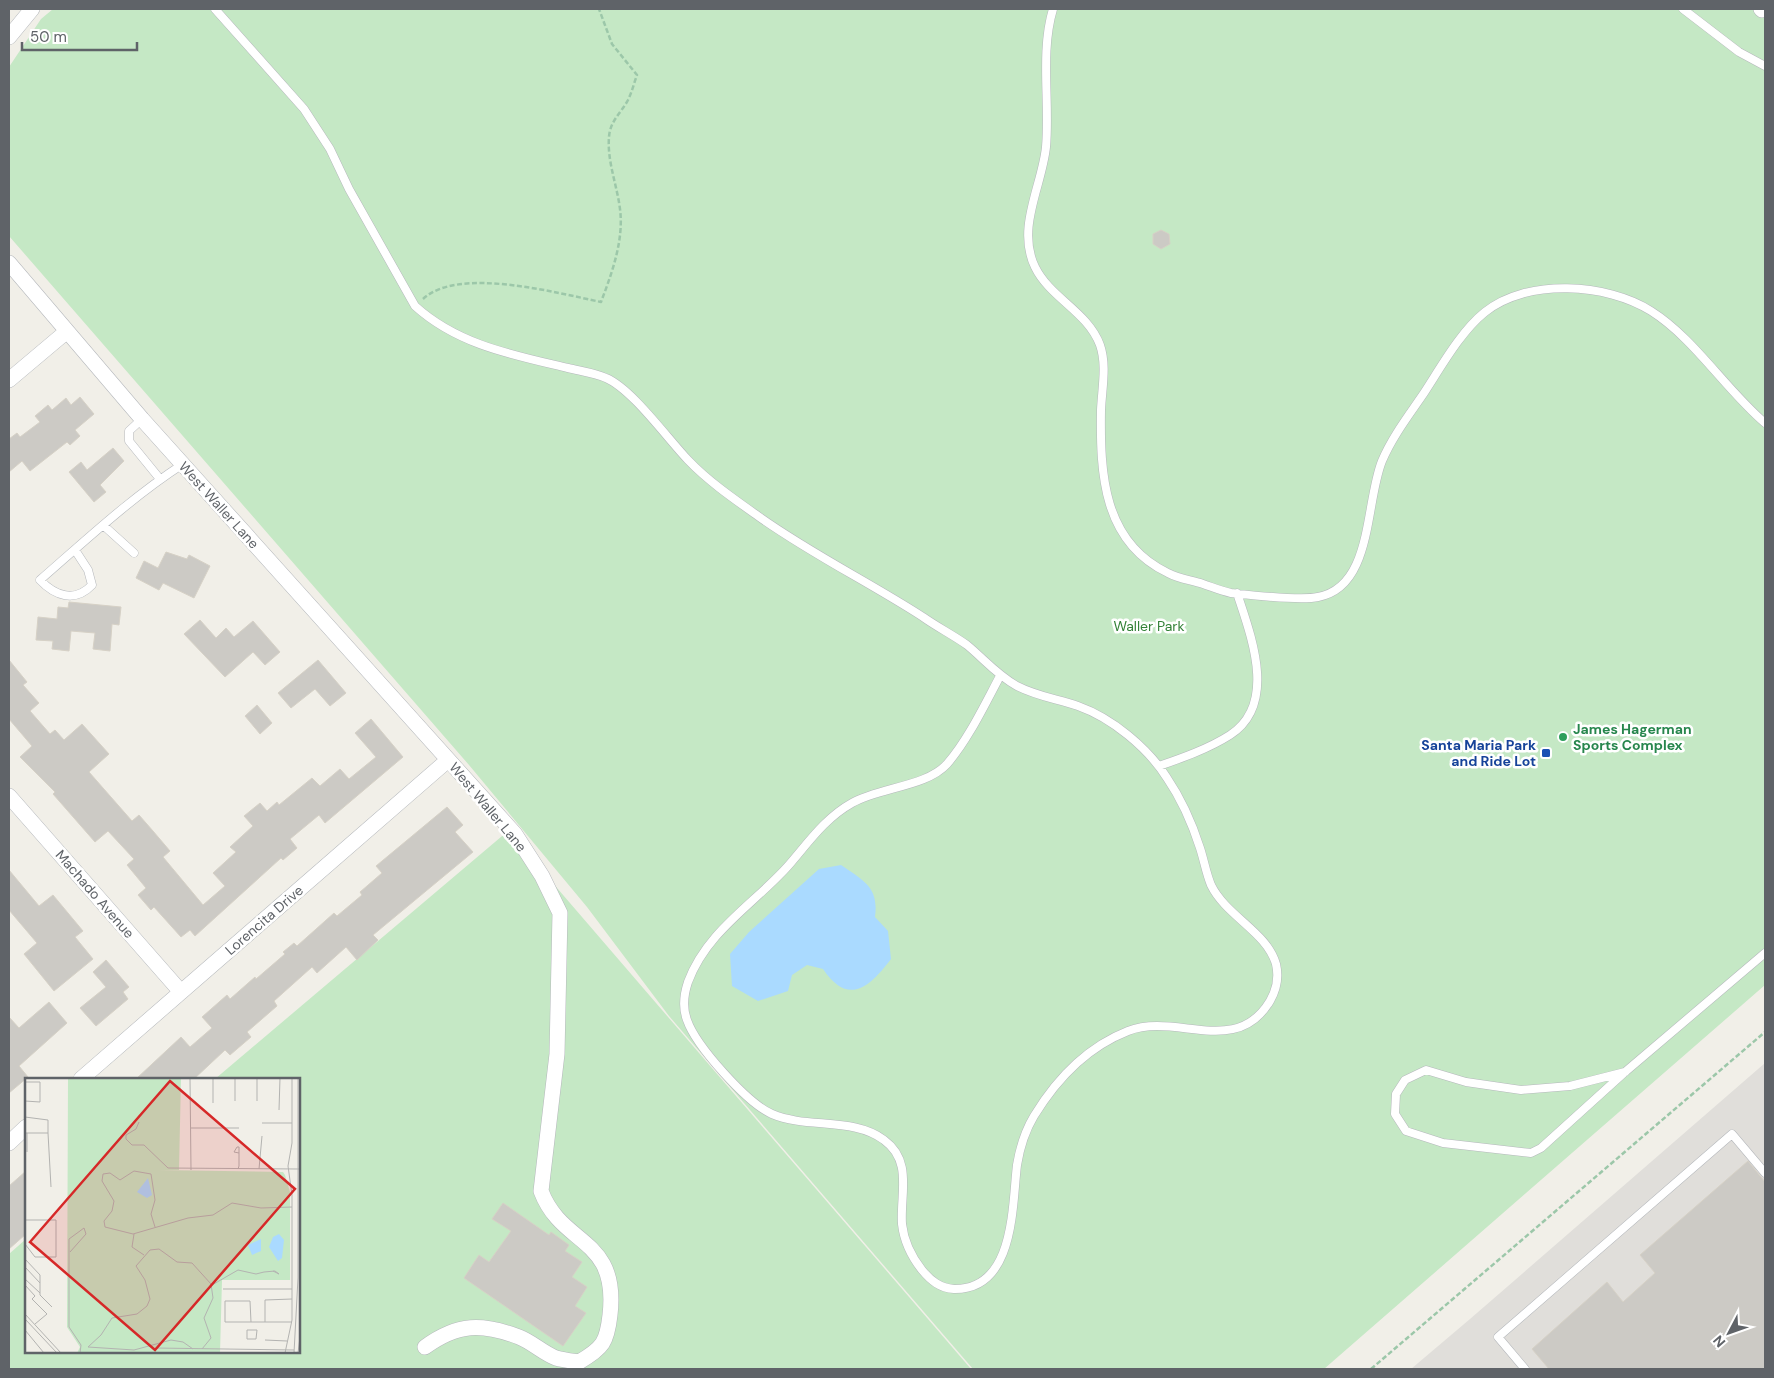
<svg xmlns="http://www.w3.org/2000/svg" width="1774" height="1378" font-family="'DM Sans',sans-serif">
<rect width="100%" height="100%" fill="#f1efe8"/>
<path fill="#e0deda" d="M1765,1063V1369H1411L1470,1319Z"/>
<path fill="#c5e8c5" d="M53,9H1765V985L1324,1369H973L669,1016L587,907L469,765L9,236V67L41,19Z
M508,831L971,1369H9V1254L26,1239V1352H299V1079H215Z"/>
<path fill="#aadaff" d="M841,865C864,881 879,887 875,917L888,931L891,959C869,988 848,1006 823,969L807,965L792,975L788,991L758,1001L732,986L730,954L749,932L819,869Z"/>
<path fill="#cccac5" stroke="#d6d1c6" d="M1161,230L1169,234L1170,244L1161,249L1153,244V234Z
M80,397L94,414L75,430L80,436L70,445L67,442L30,471L22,461L9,472V439L17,433L20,437L40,422L35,416L48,405L52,410L66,398L71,405Z
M113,448L124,461L100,485L106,492L94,502L69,472L81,462L87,470Z
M166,552L187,559L189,555L210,566L194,598L163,583L159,590L136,578L144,561L158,568Z
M69,602L121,607L119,625L112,624L110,651L93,649L95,633L71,631L69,651L52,649L53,641L36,640L38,617L57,619L58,607L68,608Z
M200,620L216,638L226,628L234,637L253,621L280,652L265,665L253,652L225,677L184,634Z
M9,660L27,682L23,685L39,703L30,711L50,734L55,730L64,740L82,724L109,754L89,772L132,821L139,815L153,831L170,851L163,857L203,905L225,886L213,873L236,852L230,847L253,826L244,816L260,803L267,811L277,802L279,805L312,778L320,786L340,769L349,779L376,757L355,733L371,719L403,757L325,823L319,815L290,839L297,848L283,860L281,858L195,936L190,930L181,937L154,907L151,910L138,895L146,888L127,865L134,859L108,831L95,842L53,794L55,792L20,757L32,746L9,719Z
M318,660L346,693L330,706L315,689L291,708L278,693Z
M257,705L272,723L260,734L245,716Z
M447,807L463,825L455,832L473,852L373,935L378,940L357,960L346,947L317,973L312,967L274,1001L277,1006L247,1032L251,1037L230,1055L225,1050L194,1079H136L181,1037L190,1047L212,1028L202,1017L227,995L230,999L255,977L256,979L285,954L283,952L294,943L297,946L334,913L337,916L362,895L360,892L382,873L376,866Z
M9,870L39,906L53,895L83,931L75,937L93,959L54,991L24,954L37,943L9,910Z
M106,960L129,987L123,992L128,999L96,1026L80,1008L106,987L93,972Z
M49,1002L67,1023L19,1066L28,1077L9,1093V1017L19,1028Z
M1748,1161L1765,1182V1369H1549L1532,1349L1607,1282L1623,1302L1655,1273L1640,1255Z
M26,1171V1234L9,1249V1186Z
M503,1203L549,1235L551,1232L569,1245L565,1251L582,1262L572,1277L587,1287L575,1306L586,1313L563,1346L464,1278L479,1255L489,1262L511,1231L492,1219Z"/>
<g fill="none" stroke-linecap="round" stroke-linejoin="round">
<defs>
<path id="service" d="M215,9L304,109L330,149L349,189L415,306C458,345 513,355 568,368C580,371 595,373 606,378C632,389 667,438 688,460C708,481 734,499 758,516C811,554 869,582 923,617C937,627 953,635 967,645C984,659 997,675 1017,686C1036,696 1057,699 1078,706C1112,718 1148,748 1167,778C1182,800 1192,823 1200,848C1204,860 1206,873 1211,885C1226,916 1267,932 1276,964C1279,977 1277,989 1270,1001C1236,1058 1176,1012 1128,1031C1087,1047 1056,1080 1034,1116C1025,1131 1020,1147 1017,1165C1012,1206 1015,1290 954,1289C940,1288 931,1281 922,1270C911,1256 904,1242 902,1224C900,1194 913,1161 884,1140C854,1117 807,1129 772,1114C747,1103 696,1046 687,1020C682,1007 684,994 688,982C707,931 754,904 788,866C808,843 825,818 852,803C880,787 926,787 947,764C968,740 985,704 1000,676
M1053,9C1040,52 1050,102 1046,147C1042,186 1016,228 1035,267C1050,298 1088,312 1100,345C1107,365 1102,388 1101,410C1100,474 1103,542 1168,573C1179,579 1191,580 1203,584C1212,587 1221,591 1231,593C1250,595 1300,601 1318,597C1373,587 1365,503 1382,461C1392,437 1409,415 1424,393C1441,367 1461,331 1485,312C1527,278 1607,283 1651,311C1694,338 1726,390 1765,423
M1683,9L1739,52L1765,66
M142,419L129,431V441L160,479
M103,525L134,553
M75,550L88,570L92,585C75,603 55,596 40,580C86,540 132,497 183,464
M1159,766C1182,758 1208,749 1230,735C1278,704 1251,636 1237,593
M1625,1072L1570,1086L1521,1090L1466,1082L1426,1070L1405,1080L1396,1094L1395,1114L1406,1131L1443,1143L1531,1153L1541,1148L1625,1072L1765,953
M1525,1369L1498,1337L1732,1134L1765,1173"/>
<path id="minor" d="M1761,9L1762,10
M9,37L32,9
M9,263L142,419L515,834L542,876L560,913L557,1054L541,1191C562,1247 619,1236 610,1315C607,1342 603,1348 579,1362C572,1361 563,1360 556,1358C543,1353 532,1342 519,1337C482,1323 458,1323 425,1347
M9,380L66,332
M9,796L181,992
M81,1079L448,760
M9,1143L26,1127"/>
</defs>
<use href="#service" stroke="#b5b8bc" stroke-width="9"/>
<use href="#minor" stroke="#b5b8bc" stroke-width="16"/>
<path stroke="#9cc7a9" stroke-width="2.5" stroke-dasharray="5 2.5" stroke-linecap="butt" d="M423,299C458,266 557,293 601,302C612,273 624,240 620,209C617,185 607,161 609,137C610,121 621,113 628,100C632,92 634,83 637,75L612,44L599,9
M1371,1369L1765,1032"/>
<use href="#service" stroke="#fff" stroke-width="8"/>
<use href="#minor" stroke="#fff" stroke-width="15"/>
</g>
<circle fill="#2e9e5b" stroke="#fff" stroke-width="2" cx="1563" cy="737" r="5"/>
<rect fill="#1a4fb4" stroke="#fff" stroke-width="2" x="1541" y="748" width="10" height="10" rx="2.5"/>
<g text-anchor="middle" stroke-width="5" stroke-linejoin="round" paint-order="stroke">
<g font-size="14" fill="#5f6368" stroke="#fff">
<text transform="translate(219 505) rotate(48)" y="5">West Waller Lane</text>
<text transform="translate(488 807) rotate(50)" y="5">West Waller Lane</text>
<text transform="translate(95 894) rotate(49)" y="5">Machado Avenue</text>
<text transform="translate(264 920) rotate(-41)" y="5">Lorencita Drive</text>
</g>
<g font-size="14" fill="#348238" stroke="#fff">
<text x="1149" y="631">Waller Park</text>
</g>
<g font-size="14" font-weight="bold" fill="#27864d" stroke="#fff" text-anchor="start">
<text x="1573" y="734">James Hagerman<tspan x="1573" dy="16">Sports Complex</tspan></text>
</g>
<g font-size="14" font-weight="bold" fill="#164399" stroke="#fff" text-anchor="end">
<text x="1536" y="750">Santa Maria Park<tspan x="1536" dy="16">and Ride Lot</tspan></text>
</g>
</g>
<g transform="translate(25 1078)">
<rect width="275" height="275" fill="#f1efe8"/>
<path d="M43,0H156L154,92H134L258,94L260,97L265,114V202H197L195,275H52L55,269L42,249Z" fill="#c5e8c5"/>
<path d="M123,100L127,117L122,120L112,114ZM254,156L259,162L257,180L253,183L244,169L248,159ZM236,161V173L227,177L223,167Z" fill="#aadaff"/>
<path fill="none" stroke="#b3b3b1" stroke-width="1" d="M165,0L166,92M232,0V23M0,4H15V24L0,23M210,23V0M188,25V0M254,32L255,0M0,39L23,42V55H0M114,44L111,51L101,57V61L107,67H119L143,90L274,91M237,45H267M166,50H214M23,55L26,109M2,74V55M213,91L214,88V69H212L209,74L214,75M234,91L237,58M130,149L126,136L130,122L126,96L109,93L95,102L85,95L78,96L77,103L89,123L87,133L79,143L80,149L108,156L163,140L188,137L207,125L236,130L267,129M109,156L107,169L119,177M0,164V142H31V179H10L0,166M45,174L61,156L59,150L44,161V249L56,267L55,275M0,181L15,197V217L27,229M0,189L15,205M0,201L15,215M0,207L10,218L7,221L22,236L10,246M187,207L213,192L231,196L239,194L250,193L254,196L248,193M198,211H267M0,236L36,275M0,241L32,275M226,244L225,223H200V244H267M240,244V222L267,221M0,252L19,275M222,252H232L231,261H222ZM240,262L262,263M130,270L269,272M168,271L158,264L146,262L109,272L63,269L76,257L87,240L112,236L122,228L125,221L120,202L111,188L125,172L134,171L152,184L167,185L186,206L188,220L179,240L186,260L177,271M260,275L267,242V117L263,88L267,65V0M269,275L273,200V0M273,275L275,259"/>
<path fill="#d62828" fill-opacity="0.15" stroke="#d62828" stroke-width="2.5" d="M145,3L270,111L130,272L5,164Z"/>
<rect width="275" height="275" fill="none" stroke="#5f6368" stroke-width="2.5"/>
</g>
<rect width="1774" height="1378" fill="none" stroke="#5f6368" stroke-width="20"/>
<g transform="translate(1729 1333) rotate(229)" stroke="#ffffff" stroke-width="4" paint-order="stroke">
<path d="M0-4L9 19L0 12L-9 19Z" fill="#5f6368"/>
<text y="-8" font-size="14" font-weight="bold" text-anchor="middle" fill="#5f6368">N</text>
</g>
<path d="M22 42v8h115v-8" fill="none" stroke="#5f6368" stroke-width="2.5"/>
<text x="30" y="42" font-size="15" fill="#5f6368" stroke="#ffffff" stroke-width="4" paint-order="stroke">50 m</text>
</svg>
